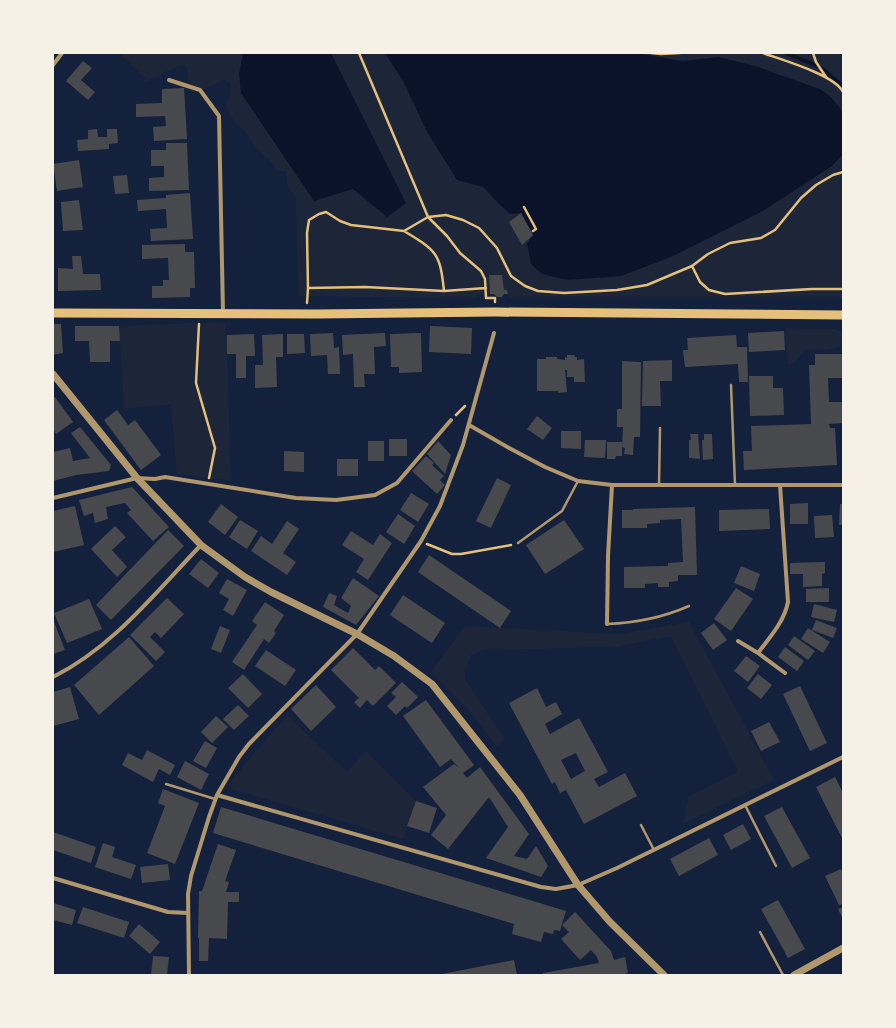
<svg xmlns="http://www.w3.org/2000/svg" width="896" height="1028" font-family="'DejaVu Sans',sans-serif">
<rect width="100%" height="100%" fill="#14213d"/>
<path fill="#1d2539" d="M119,53H843V298H509L508,294H505L502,297H497L494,294H478L475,298L298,296L296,198L288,187L286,172L275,170V166L256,148L246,133L231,117L227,109L226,102L229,99L231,84L224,79C215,84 195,97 189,80C188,74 189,69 185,65L179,67L178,66L143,83L145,78Z
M226,322L231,481L177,474L171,404L124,409L119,326Z
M785,328L835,329L841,332C844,338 843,342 839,347L827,350L806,349C800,356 797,363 788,365Z
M689,622L774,780L683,824L688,797L738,772L671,636L614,647L483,650L471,655L465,670V679L505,740L497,747L472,714L431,672L465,626L618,634Z
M287,715L347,772L366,751L416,801L403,839L231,789V781Z"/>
<path fill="#0b132b" d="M243,53H331L406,203L387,217L353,189L314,201L241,93L239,74Z
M385,53H636L682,61L719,57L755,66L820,89L831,97L840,108L843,114V154L832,166L763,211L671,257L621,276L568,280L542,274L531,264L527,244L533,235L521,213L510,214L497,202L483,187L457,180L426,130L403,81Z"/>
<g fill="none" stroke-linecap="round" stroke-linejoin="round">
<path stroke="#0b132b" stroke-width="4" d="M786,53L820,67L843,86"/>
</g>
<path fill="#48494c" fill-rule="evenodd" d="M83,61L92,68L81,80L95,92L88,100L66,81Z
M184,88L187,139L154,141L153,127L166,126L165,116L136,117V104L162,103V89Z
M97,129L98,137H107V129H117L118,143L109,144V149L78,151L77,140L88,139V130Z
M166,143H187L189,190L149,191V178L164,177V166H151V150H166Z
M79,160L83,187L57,191L53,164Z
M127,175L129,193L115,194L113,176Z
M190,193L193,239L151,241L150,229L167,228L166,209L138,211L137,200L166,198V195Z
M79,200L83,230L63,231L61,202Z
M521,213L533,235L522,245L509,222Z
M185,244V252H194L195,288H190V297L152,298V286H163V280H169L168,258L142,259V245Z
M72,256H81L83,274H100L101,290L58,291V268L73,269Z
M489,275H502L504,290H507L508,294H504L502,297H497L494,294H490Z
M53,324H61L63,353L53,355Z
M75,326H119L120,341H110V362H90L89,341H75Z
M430,326L472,328L471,354L429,352Z
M784,331L785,350L749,352L748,333Z
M333,333L334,348L339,347L340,374H328L327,355L311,356L310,334Z
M385,333L386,346L374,347L375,374H364L365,387H354L353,354L343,355L342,335Z
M421,333L422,372L399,373V367H391L390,334Z
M254,334L255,356H246V378H236V354H227V335Z
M283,334V357H276L277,387L255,388V365H263L262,335Z
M287,334H304L305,353L287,354Z
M736,335L737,347H747L748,382H739L738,364L685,367L683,350H688L687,338Z
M815,354H843V378H828L829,402H843V423L829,424L830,428H835L837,465L744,470L743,451H752L751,426L811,424L809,365H815Z
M567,355H574L575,357H577V360L584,359L585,382H574V377H567V370H565L567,392L558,393V391H537V359H546V357H557V359L565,360V357L567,358Z
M672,360V381H660L661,406H642L643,361Z
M622,361L641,362L640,437H634L633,455L624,454L625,448L622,447L623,427H617V409H622Z
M749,376H773V388H783L784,415L750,416Z
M55,397L73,422L56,434L53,429V398Z
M117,410L128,425L135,420L161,455L141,470L104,420Z
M537,416L552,428L543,440L527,429Z
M80,427L111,465L109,471L76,475L53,481V452L70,448L73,461L90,458L71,433Z
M561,431H581V449L561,448Z
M690,434H698L700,459L689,458V440H691Z
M704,434H712L713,459L703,460L702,440H704Z
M389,439H407V456H389Z
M585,440H606L605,458L584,457Z
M368,441H384V461H368Z
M438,441L451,455L445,474L427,454Z
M607,442H622V456H616L615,459H607Z
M284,451L304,452V472L284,471Z
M426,456L434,463L432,465L444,476L440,480L445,485L437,494L412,471Z
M337,459H358V476H337Z
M497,478L511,485L491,528L476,521Z
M132,487L169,527L153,541L127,513L131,510L125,503L106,507L108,519L95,523L93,513L84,516L79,500Z
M411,493L429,504L418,522L400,510Z
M808,503V524H790V504Z
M221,504L238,517L225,535L208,522Z
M840,504H843V525H839Z
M75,506L84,545L53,552V511Z
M695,507L697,575H678V581L669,582V587H658V583L645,584V588H624V567L668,566V563L683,562L681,519L660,520V523L647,524V528H622V510H633V509Z
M769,509L770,529L719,531V510Z
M398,514L415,526L404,544L386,532Z
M832,515L834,537L815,538L814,516Z
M240,520L258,531L247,549L229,537Z
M564,520L584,549L545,574L526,545Z
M287,521L299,529L283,553L296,562L287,575L251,551L261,536L272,544Z
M115,526L126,537L112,550L127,567L117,577L91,549Z
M168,530L184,546L111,620L96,605Z
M351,531L373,545L380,534L392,543L368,580L356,572L364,559L342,545Z
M429,555L511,611L500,628L418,572Z
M201,559L219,573L208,588L189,574Z
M825,562V573L822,574V586L803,587V574H790V563Z
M741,566L760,574L754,591L734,583Z
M353,578L379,596L356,625L323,607L329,593L337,596L334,605L348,613L351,606L341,598Z
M227,579L247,590L233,616L223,610L229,599L219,593Z
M736,588L753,599L731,631L714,619Z
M829,588V602H806V589Z
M403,595L445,623L432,643L390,615Z
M167,598L184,614L161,638L155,632L150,637L165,652L156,661L130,635Z
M89,599L102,629L67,643L54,613Z
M265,602L284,615L274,631L276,633L269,643L264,639L244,670L232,662L257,625L252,621Z
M814,604L837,610L834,622L811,617Z
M53,619L65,650L53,654Z
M816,620L837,628L833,638L812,630Z
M714,623L727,640L713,650L701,633Z
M220,626L230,630L221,653L211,649Z
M808,628L830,642L823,653L801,639Z
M794,636L815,651L808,660L788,645Z
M129,637L154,666L99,715L74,685Z
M785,647L804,661L797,671L778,657Z
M353,648L375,670L379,666L396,683L373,706L367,700L360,708L354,702L359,698L331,670Z
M266,650L296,670L285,686L255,666Z
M746,656L760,666L748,682L734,671Z
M243,674L262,694L248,708L228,688Z
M758,674L772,685L761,699L747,688Z
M402,682L418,697L407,708L405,706L396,715L387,706L396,697L391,693Z
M316,685L336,707L311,731L291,709Z
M800,686L827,743L810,751L783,694Z
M70,687L79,719L53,726V692Z
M537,688L546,707L556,702L562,714L545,724L550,734L579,718L608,772L594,779L599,787L625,773L637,796L584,824L566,790L560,793L555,782L552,784L509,703ZM576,753L585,771L571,779L561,760Z
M426,700L474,765L463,773L467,778L480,767L529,834L514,856L527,859L536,846L548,866L541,877L486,858L508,827L489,797L448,849L431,835L446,815L423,787L454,764L459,768L451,759L440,767L403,716Z
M238,705L249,716L234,730L223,719Z
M216,716L228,727L212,743L201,732Z
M769,722L780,742L761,751L751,731Z
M205,741L217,748L206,768L193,761Z
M147,750L175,765L170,775L159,769L153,782L122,765L128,753L142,760Z
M185,761L209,774L201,790L177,777Z
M835,777L843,793V840L816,787Z
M163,789L199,803L175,864L147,853L165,806L158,803Z
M416,801L437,808L429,833L407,826Z
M221,807L566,911L560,931L554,930L553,934L544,932L541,942L512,934L514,924L213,833Z
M782,807L810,858L792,868L764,816Z
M743,824L751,839L731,850L723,835Z
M53,832L96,847L91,863L53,850Z
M709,838L718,855L679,876L670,859Z
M103,843L115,847L112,857L136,865L131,879L95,867Z
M218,844L236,850L225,881L229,882L226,892H239V902H228L227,939L209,938L208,961H199V938H198L199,891H202Z
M168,864L170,880L142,883L140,867Z
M841,869L843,873V904L839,905L825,876Z
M778,900L805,949L788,958L761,909Z
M53,903L76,910L72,925L53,920Z
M83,907L129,922L124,938L77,923Z
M843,907V919L838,909Z
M575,912L611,951L614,960L625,957L628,973L620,975H543V973L599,963L597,957L591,950L580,960L561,939L569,932L562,925Z
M139,924L160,942L150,954L129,936Z
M153,956L169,957L167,975H151Z
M514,960L517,975H439L442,974Z"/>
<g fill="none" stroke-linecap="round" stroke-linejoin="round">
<path stroke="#e5c07b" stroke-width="2.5" d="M359,53L428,217L447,236L460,253L481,271L485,279L486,298H495V302
M651,53L661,54L680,53
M763,53C782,60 835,75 843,92
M813,53L816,62L826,77
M524,207L536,229L533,231
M404,231C437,251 440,253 444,291
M692,266L700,282L709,290L725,294L812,289H843
M486,288L444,291L365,287L308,288L307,233L309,220L319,214L326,212L340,221L351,225L404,231L428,217L446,215L463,220L479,228L497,248L511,276L525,286L538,291L564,293L617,290L647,285L692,266L708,254L730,243L761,238L775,230L801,198L816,185L833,175L843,172
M307,303L308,288
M199,324L196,383L215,448L209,478
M456,415L465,406
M427,544L452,554H461L511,545"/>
<path stroke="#b1986c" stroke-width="2.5" d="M731,385L735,485
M659,485L660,428
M518,543L562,511L578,481
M607,624C634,623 664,617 689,606
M166,784L215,799
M745,805L776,866
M641,825L654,850
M760,932L783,975"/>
<path stroke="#b1986c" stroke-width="4" d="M53,65L62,53
M169,80L200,90L219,116L223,313
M469,425L511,449L545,467L578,481L612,485H843
M53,498L137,478L155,479L165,477L296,498L336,500L375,495L397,483L451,420
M607,624L608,556L612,485
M738,641L758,653L785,673
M758,653C770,637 784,622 788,602L780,485
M53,677C113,647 155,593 201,545
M217,795L541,887L556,889L578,885L617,868L843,757
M53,878L168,912L188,913
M189,975L188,894L191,876L209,817L217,795L239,757L249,744L357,634L421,541L440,506L463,445L494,333"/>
<path stroke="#b1986c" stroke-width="7" d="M53,374L137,478L201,545L245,577L271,592L357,634L394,656L432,684L520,795L578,885L610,922L664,975
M794,975L843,948"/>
<path stroke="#e5c07b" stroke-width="9" d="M53,313L317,314L495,312L843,315"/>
</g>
<rect width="896" height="1028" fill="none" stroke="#f6f1e7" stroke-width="108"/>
</svg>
